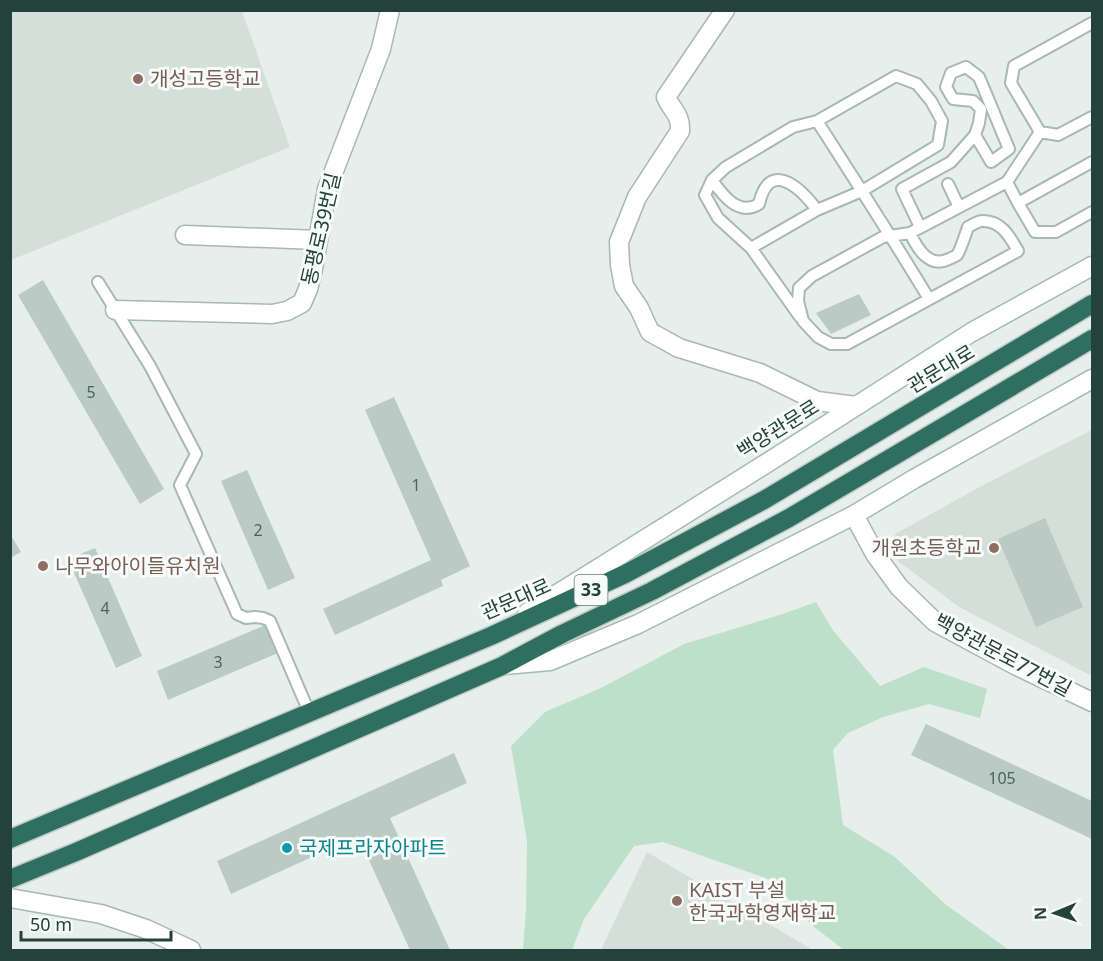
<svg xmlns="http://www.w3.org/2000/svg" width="1103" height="961" font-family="'Noto Sans','Noto Sans KR',sans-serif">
<rect width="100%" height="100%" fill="#e6efeb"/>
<path fill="#d4dfda" d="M11,11H242L290,147L11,260Z
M1092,430V676L959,607L898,561L895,534L987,483Z
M647,852L813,950H601Z"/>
<path fill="#bfe0c8" d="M816,602L832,629L880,686L924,667L987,689L980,718L929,704L883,717L848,733L833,750L843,825L895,857L945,904L1009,950H844L814,927L771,880L663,842L634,846L584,919L572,950H523L526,909L527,841L511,746L545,712L601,688L684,644L783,614Z"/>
<path fill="#bbcac4" d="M43,280L164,489L140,504L18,295Z
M859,294L871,315L831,334L816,313Z
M394,397L470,566L441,580L443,586L335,635L323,609L431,560L365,410Z
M247,470L295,578L268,590L221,481Z
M1045,518L1083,607L1036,627L998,539Z
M10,534L21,552L10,558Z
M95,548L142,656L116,668L68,559Z
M268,624L280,652L168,700L157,671Z
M926,724L1092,801V839L911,755Z
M454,753L467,783L390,818L450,950H410L358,836L231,894L217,861Z"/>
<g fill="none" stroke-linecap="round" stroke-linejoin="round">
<defs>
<path id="lane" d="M1092,23L1014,66L1011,83L1040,132L1058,135L1092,117
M1092,162L1018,203L1035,232H1056L1092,212
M712,180L705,195L718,218L751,248L817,210C800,187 769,159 759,204C738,217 722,194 712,180L726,167L793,127L817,121
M948,184L959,207
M1018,203L1007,182L1040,132
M817,210L862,191L938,145L942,121L931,101L917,84L896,76L817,121C855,180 893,239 929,299
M920,227L902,189L951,162L975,135L991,162L1009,149L979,77L966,67L951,73L946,87L953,99L973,101L981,109L979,123L975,135
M910,233L883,237L812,276L799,288L798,301L803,321L818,337L831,344H847L1018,251C1010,237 1001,220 982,221C978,221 972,225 968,227C966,233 960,251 957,255C957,255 950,259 949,259C929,269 917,248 910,233L1007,182
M751,248L800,317
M98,282L150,366L196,454L180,485L237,614L246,618L255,617L263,618L270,621L309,712"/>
<path id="street" d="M725,10L666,97C672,111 681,114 680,131L637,197L619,242L620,265L624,286L639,308L650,332L679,348L760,373L817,401L856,406
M185,235L318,240
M115,310L272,314L287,311L302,303L308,289L313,269L327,189L381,49L390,10
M854,515L875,554L899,587L935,622L1017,666L1092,702
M10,898L101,914L146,929L191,950"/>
<path id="secondary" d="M527,613L759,468L972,332L1092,266
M504,665L550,661L638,624L854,515L914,479L1092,379"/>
<path id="highway" d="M10,839L491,636L625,574L764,500L1092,304
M10,879L76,852L502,666L562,634L652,591L789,518L1092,339"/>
</defs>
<use href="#lane" stroke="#a8b8b2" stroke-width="14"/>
<use href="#street" stroke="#a8b8b2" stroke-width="21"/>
<use href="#secondary" stroke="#a4bbb3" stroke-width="21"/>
<use href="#highway" stroke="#c2cac8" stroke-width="21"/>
<use href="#lane" stroke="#fff" stroke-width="10"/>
<use href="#street" stroke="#fff" stroke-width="18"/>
<use href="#secondary" stroke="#fff" stroke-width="18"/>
<use href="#highway" stroke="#2f6f62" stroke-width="18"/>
</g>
<g fill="#8d6e63" stroke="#f7fbf9" stroke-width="2">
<circle cx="138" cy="79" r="6"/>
<circle cx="994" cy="548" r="6"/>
<circle cx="43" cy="566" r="6"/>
<circle cx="677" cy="901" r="6"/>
</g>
<circle fill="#0f9aa8" stroke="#f7fbf9" stroke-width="2" cx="287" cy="848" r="6"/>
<g text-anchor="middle" stroke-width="6" stroke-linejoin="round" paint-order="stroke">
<g font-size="16" fill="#4a645c">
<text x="91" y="398">5</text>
<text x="416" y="491">1</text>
<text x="258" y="536">2</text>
<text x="105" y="614">4</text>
<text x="218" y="668">3</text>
<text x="1002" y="784">105</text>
</g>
<rect fill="#f7fbf9" stroke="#637a73" stroke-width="1.5" x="574.5" y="575" width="33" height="30" rx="4.5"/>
<g font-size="18" font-weight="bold" fill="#24423a">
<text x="591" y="596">33</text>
</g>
<g font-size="20" fill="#785e54" stroke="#f7fbf9" text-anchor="start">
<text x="150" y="86">개성고등학교</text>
<text x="982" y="555" text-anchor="end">개원초등학교</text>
<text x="55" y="573">나무와아이들유치원</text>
<text x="689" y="897">KAIST 부설<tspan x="689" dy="23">한국과학영재학교</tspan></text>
</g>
<g font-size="20" fill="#24423a" stroke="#f7fbf9">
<text transform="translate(321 229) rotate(-77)" y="7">동평로39번길</text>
<text transform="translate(941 369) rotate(-31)" y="7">관문대로</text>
<text transform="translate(778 429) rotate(-32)" y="7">백양관문로</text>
<text transform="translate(516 599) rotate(-24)" y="7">관문대로</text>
<text transform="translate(1003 655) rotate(28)" y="7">백양관문로77번길</text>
</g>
<g font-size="20" fill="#0d838f" stroke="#f7fbf9" text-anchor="start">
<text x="299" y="855">국제프라자아파트</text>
</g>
</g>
<rect width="1103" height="961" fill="none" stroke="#24423a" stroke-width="24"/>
<g transform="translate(1055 913) rotate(268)" stroke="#f7fbf9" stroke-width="4.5" paint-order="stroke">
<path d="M0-4.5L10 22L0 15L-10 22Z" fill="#24423a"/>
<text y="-9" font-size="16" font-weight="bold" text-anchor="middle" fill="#24423a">N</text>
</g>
<path d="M21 931v9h150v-9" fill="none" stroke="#24423a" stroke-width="3"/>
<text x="30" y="931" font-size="18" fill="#24423a" stroke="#f7fbf9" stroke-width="4.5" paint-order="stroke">50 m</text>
</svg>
